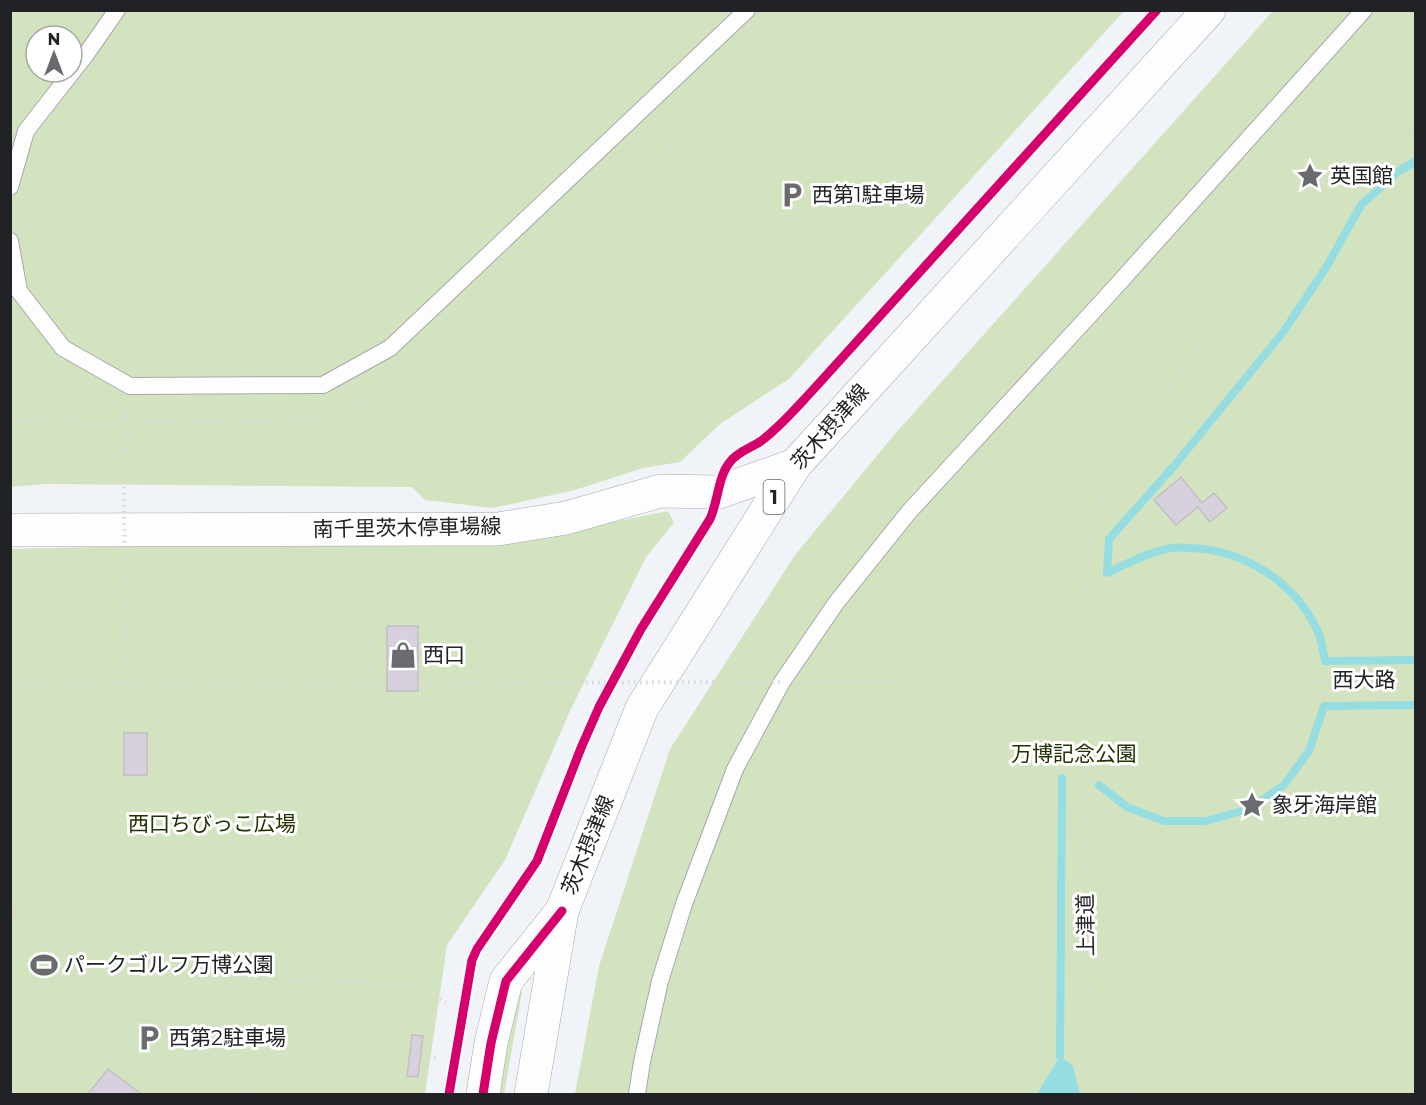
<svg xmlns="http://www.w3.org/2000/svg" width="1426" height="1105" font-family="Montserrat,'Noto Sans JP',sans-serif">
<rect width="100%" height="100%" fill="#f0f3f7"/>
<path fill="#d4e3bf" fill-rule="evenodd" d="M10,11H1124L789,379L720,424L680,462L643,468L575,490L493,508L425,500L412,487L46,484L11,487ZM36,36H72V72H36Z
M1273,11H1415V1094H575L599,966L670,749L795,555L894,435Z
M668,511L674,523L646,557L570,711L505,860L447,945L425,1094H11V549L483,538L609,523Z
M518,988L522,992L504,1094H493Z"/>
<path fill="#95dde1" d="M1060,1056L1073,1066L1080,1094H1037Z"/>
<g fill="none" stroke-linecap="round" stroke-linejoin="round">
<path stroke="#95dde1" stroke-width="8" d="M1416,161L1399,171L1361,205L1327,266L1284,331L1174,466L1109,539L1107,573C1128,563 1150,551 1172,548C1178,547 1185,548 1191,548C1245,550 1297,583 1319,634C1322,642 1323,652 1325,661L1416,660
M1099,785L1127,807L1164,821H1206L1249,809L1284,785L1309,751L1324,706L1416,705
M1060,1056L1062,778"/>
</g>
<path fill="#d9d0dd" stroke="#c0c0c3" stroke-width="1.5" d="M1181,477L1202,503L1214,493L1227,508L1210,522L1198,507L1176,525L1154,500Z
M387,626H418V691H387Z
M124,733H147V775H124Z
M412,1035L423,1036L418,1077L407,1076Z
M108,1069L141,1094H88Z"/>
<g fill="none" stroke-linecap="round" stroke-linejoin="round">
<defs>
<path id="lane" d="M10,187L26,131L87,53L117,10
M10,241L19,291L63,348L130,386L323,385L390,348L747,10
M637,1094L642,1062L660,981L684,904L735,769L782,682L836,603L908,513L1109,294L1364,10"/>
<path id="street" d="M483,1094L491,1043L506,981L562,911"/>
<path id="secondary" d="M10,530L498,529L566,518L660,491L719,492L795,465"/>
<path id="primary" d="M531,1094L562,911L642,708L795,465L1209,10"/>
</defs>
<use href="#lane" stroke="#a6a8ab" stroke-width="18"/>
<use href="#street" stroke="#a6a8ab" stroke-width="34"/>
<use href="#secondary" stroke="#a6a8ab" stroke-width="34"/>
<use href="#primary" stroke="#a6a8ab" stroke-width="34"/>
<path stroke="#d6d7d8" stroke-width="4" stroke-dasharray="1.5 4.5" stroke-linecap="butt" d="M125,416L131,428V444L125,450
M10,421L39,419L110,424L125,415L149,422L309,421L363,403L544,279L800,10
M124,451L126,407
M1086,610C1087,579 1087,546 1096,516C1100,503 1106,492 1112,481L1269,235C1310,188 1359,153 1416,128
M125,626V682
M1313,681L1416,680
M807,682L898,681
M10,683H387
M1084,751L1088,981L1124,1094
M10,907L246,1094
M198,978L411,983L446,1002
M364,981L362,683L370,669L369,629
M422,1056L437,1058"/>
<use href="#lane" stroke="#fdfdfe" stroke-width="16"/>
<use href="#street" stroke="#fdfdfe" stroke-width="33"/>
<use href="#secondary" stroke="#fdfdfe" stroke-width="33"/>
<use href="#primary" stroke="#fdfdfe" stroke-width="33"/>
<path stroke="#d6d7d8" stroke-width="4" stroke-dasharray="1.5 4.5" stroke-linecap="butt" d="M124,451L125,626
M418,683L782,682"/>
<defs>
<path id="cycleway" d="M449,1094L472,960L477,949L537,861L581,748L599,707L641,629L710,519C718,502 718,476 730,462C737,452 751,448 761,441C780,427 796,408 812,391L1157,10
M483,1094L491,1043L506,981L562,911"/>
</defs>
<use href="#cycleway" stroke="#fff" stroke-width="13"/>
<use href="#cycleway" stroke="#d6006c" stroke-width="9"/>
</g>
<defs>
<symbol id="sight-bare" viewBox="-9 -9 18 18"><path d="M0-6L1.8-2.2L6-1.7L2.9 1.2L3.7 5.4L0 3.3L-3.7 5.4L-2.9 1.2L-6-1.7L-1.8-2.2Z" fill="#696b6e" stroke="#fff" stroke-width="2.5" paint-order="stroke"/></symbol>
<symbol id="parking-bare" viewBox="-9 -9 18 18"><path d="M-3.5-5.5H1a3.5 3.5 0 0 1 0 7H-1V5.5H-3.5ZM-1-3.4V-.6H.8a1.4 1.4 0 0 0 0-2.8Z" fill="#696b6e" stroke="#fff" stroke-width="2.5" paint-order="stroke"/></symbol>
<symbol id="shop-bare" viewBox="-9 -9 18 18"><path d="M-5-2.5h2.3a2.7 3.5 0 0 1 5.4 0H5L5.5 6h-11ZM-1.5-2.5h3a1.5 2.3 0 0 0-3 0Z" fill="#696b6e" stroke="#fff" stroke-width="2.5" paint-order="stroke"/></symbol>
<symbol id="stadium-bare" viewBox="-9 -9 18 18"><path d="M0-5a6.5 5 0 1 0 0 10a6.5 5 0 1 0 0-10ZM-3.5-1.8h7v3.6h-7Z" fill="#696b6e" stroke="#fff" stroke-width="2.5" paint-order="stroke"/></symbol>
</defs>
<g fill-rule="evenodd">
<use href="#sight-bare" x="1291" y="157" width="38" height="38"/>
<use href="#parking-bare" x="773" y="176" width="38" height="38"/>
<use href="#shop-bare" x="384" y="636" width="38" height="38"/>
<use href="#sight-bare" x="1233" y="786" width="38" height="38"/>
<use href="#stadium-bare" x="25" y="946" width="38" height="38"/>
<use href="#parking-bare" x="130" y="1019" width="38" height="38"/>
</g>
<g text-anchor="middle" stroke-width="6" stroke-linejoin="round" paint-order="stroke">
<rect fill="#fff" stroke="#636466" stroke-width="1.5" x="763.5" y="480" width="21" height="34" rx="4.5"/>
<g font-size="20" font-weight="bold" fill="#202225">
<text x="774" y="504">1</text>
</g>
<g font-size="21" fill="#202225" stroke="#fff" text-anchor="start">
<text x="1330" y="183">英国館</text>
<text x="812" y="202">西第1駐車場</text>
<text x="423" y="662">西口</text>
<text x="1272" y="812">象牙海岸館</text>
<text x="64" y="972">パークゴルフ万博公園</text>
<text x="169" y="1045">西第2駐車場</text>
</g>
<g font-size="21" fill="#202225" stroke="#fff">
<text transform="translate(830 427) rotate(-49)" y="7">茨木摂津線</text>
<text transform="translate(407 528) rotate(-1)" y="7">南千里茨木停車場線</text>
<text x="1364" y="687">西大路</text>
<text transform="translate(588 845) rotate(-68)" y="7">茨木摂津線</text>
<text transform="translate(1086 925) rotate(-91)" y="7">上津道</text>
</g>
<g font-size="21" fill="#233100" stroke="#fff">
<text x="1074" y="761">万博記念公園</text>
<text x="212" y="831">西口ちびっこ広場</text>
</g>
</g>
<rect width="1426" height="1105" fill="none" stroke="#202225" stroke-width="24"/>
<g transform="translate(54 54)"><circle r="28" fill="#ffffff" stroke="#a6a7a8" stroke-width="1.5"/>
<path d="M0-4.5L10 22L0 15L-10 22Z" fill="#696b6e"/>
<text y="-9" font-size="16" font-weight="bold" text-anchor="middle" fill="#202225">N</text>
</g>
</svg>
